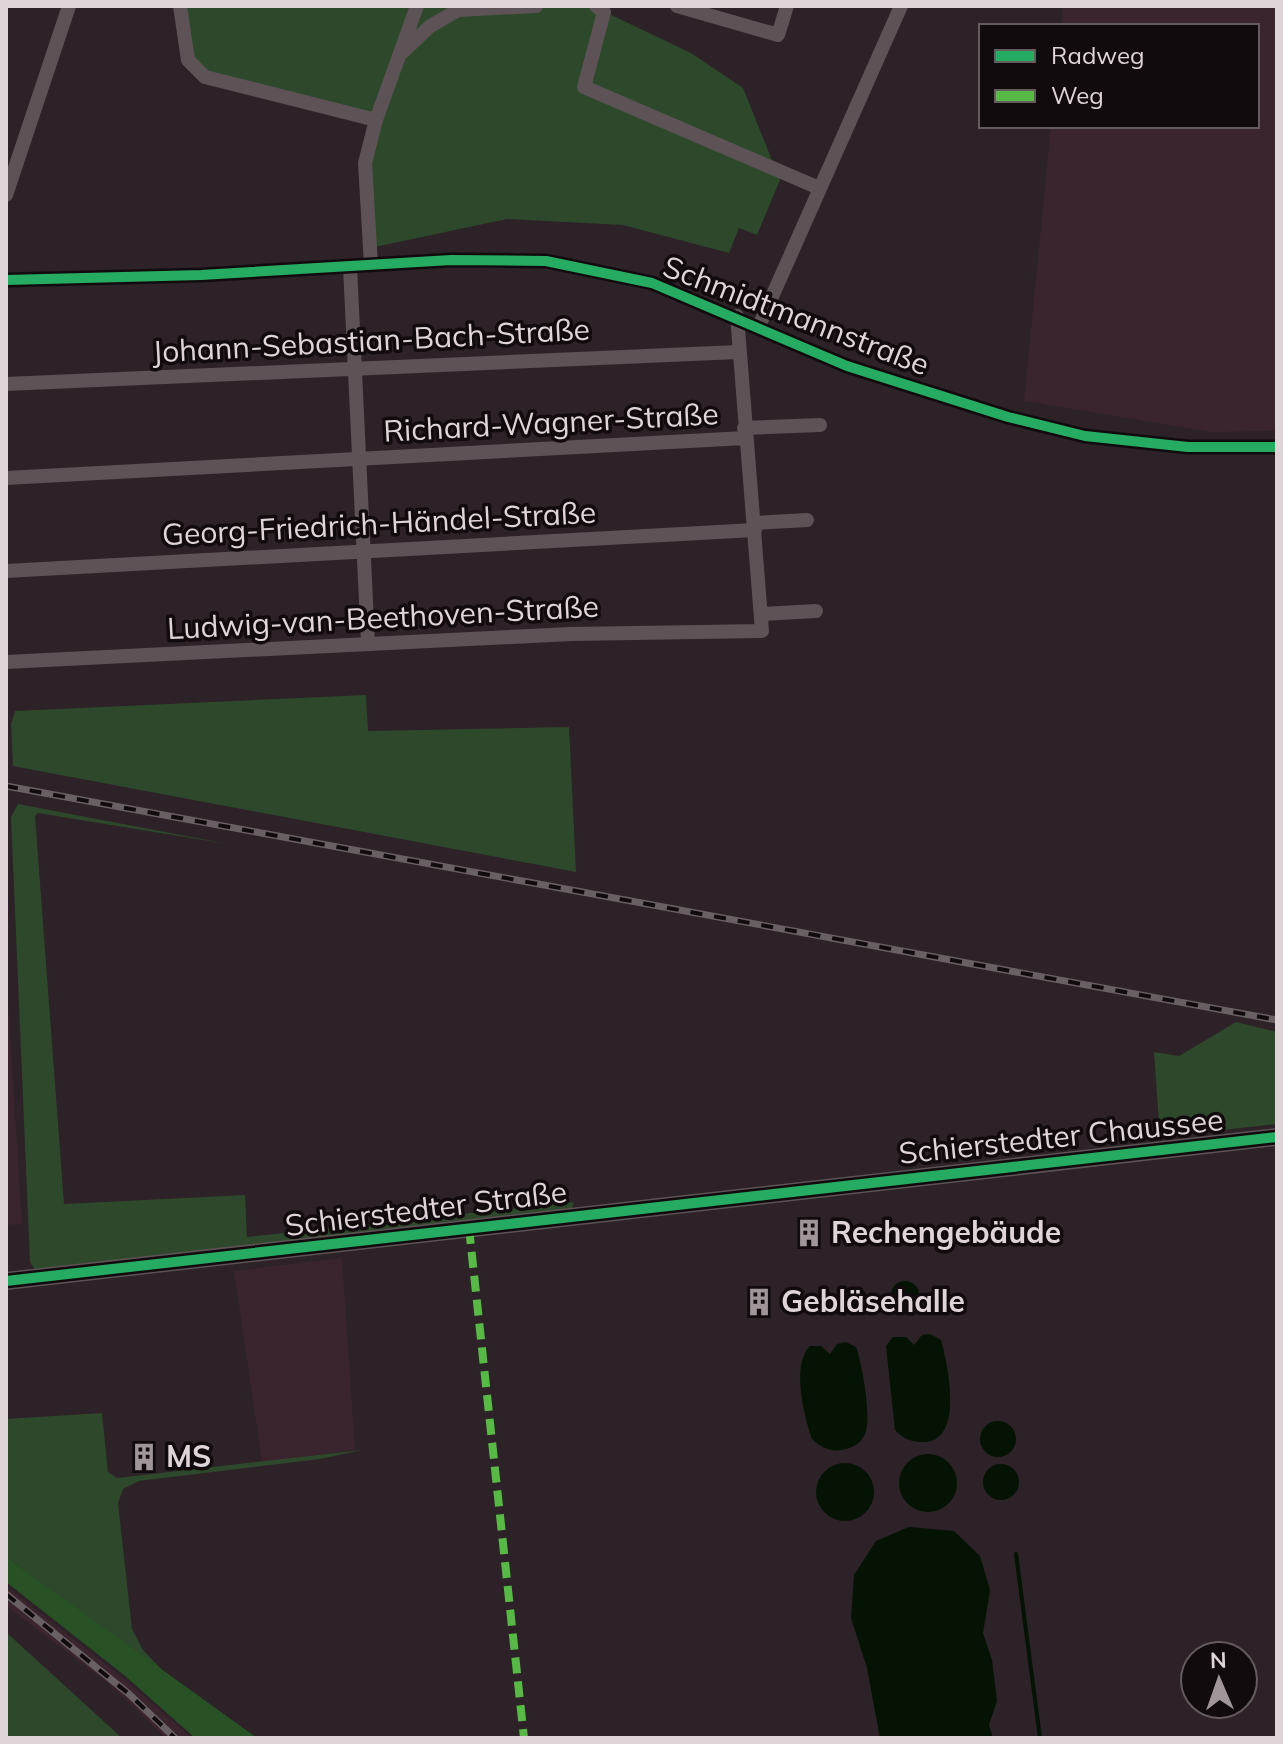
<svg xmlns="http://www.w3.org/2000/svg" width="1283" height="1744" font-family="Mulish,sans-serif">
<rect width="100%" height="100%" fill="#2c2227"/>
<path fill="#3a252f" d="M1063,6H1277V431L1212,432L1024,401L1051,126H1257V26H1061Z
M6,970L22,1224L6,1225Z
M342,1258L355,1450L262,1462L234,1271Z
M6,1586L122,1677L192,1738H166L109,1684L6,1606Z"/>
<path fill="#2e482b" d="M180,6H606L605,12L691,53L743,88L780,180L757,235L739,228L729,253L623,225L507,219L370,248L365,163L376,120L205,77L188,60Z
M366,695L368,731L569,727L576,872L13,766L11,724L15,711Z
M18,804L228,844L38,813L35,816L64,1204L245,1195L247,1237L574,1202L571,1211L35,1270L30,1262L11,817Z
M1236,1022L1277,1032V1124L1160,1137L1154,1052L1179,1056Z
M102,1413L108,1472L117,1478L362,1450L320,1459L139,1481L123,1489L118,1503L132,1629L143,1650L167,1675L6,1557V1419Z
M6,1632L122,1738H6Z"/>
<path fill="#295126" d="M6,1557L257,1738H195L124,1675L6,1582Z"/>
<path fill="#041304" d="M891 1295a14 14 0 1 1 28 0a14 14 0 1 1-28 0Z
M840 1301a14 14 0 1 1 28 0a14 14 0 1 1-28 0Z
M930,1334L941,1340C948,1365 965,1443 922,1442C911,1442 902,1438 895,1430L886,1346L893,1337H906L914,1345L922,1335Z
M846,1342L856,1347C862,1363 872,1418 865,1434C861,1443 854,1447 846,1449C831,1453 822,1448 812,1439C804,1416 791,1365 810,1346H821L830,1354L837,1344Z
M980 1439a18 18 0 1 1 36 0a18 18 0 1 1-36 0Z
M899 1483a29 29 0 1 1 58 0a29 29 0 1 1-58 0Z
M816 1492a29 29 0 1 1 58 0a29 29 0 1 1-58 0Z
M983 1482a18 18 0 1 1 36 0a18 18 0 1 1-36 0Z
M909,1527L954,1531L980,1556L990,1590L983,1633L992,1660L997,1701L989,1725L993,1738H880L867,1668L851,1618L854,1575L876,1541Z"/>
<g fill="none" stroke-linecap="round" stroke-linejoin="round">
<path stroke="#041304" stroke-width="4" d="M1016,1554L1040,1738"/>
<path stroke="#5d5357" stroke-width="14" d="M180,6L188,60L205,77L376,120
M596,6L604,12L584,87L819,188
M677,6L778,35L787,6
M403,52L429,27L458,10L536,6
M6,195L69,6
M371,265L365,163L376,120L417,6
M350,267L368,643
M6,280L201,275L451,260L546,261L652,283L847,366L1008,417L1085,436L1188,447H1277
M759,326L901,6
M6,384L738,352
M744,428L820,425
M6,478L745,438
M754,523L807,520
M6,571L755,530
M761,614L816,611
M6,662L571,634L762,631L737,316"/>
<path stroke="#5d5357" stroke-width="18" d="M6,1281L1277,1137"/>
<defs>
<path id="rail" d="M6,786L1277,1020
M6,1594L129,1694L175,1738"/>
</defs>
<use href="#rail" stroke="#686063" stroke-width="7"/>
<use href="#rail" stroke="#120b0e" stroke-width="4" stroke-dasharray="12" stroke-linecap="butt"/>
<path stroke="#58b947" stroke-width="8" stroke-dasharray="16 8" stroke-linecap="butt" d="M469,1228L524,1738"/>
<defs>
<path id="cycleway" d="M6,280L201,275L451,260L546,261L652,283L847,366L1008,417L1085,436L1188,447H1277
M6,1281L1277,1137"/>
</defs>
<use href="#cycleway" stroke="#120b0e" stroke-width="15"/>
<use href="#cycleway" stroke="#26ab63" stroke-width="10"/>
</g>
<defs>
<symbol id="building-bare" viewBox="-9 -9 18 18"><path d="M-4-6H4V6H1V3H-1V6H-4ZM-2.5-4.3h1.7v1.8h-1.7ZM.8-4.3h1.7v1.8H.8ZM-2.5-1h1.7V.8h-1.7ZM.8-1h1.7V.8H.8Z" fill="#a0969a" stroke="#120b0e" stroke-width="2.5" paint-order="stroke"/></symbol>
</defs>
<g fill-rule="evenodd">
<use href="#building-bare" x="789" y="1213" width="40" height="40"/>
<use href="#building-bare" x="739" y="1282" width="40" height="40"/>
<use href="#building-bare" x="124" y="1437" width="40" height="40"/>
</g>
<g text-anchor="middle" stroke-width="7" stroke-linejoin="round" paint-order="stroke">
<g font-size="30" fill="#dfd4d8" stroke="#120b0e">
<text transform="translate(796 316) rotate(21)" y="10">Schmidtmannstraße</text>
<text transform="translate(371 341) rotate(-3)" y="10">Johann-Sebastian-Bach-Straße</text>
<text transform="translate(551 423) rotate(-3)" y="10">Richard-Wagner-Straße</text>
<text transform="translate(379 524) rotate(-3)" y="10">Georg-Friedrich-Händel-Straße</text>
<text transform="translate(383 618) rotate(-3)" y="10">Ludwig-van-Beethoven-Straße</text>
<text transform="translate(1061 1137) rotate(-6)" y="10">Schierstedter Chaussee</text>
<text transform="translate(426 1209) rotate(-7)" y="10">Schierstedter Straße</text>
</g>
<g font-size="30" font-weight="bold" fill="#dfd4d8" stroke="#120b0e" text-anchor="start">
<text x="831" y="1243">Rechengebäude</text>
<text x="781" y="1312">Gebläsehalle</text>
<text x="166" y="1467">MS</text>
</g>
</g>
<rect width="1283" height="1744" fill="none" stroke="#dfd4d8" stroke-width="16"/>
<rect x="979" y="24" width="280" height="104" fill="#120b0e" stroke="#645b5f" stroke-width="2"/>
<rect x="995" y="50" width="40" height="12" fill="#26ab63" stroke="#645b5f" stroke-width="2"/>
<text x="1051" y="64" font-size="24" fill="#dfd4d8">Radweg</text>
<rect x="995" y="90" width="40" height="12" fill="#58b947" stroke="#645b5f" stroke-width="2"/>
<text x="1051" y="104" font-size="24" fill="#dfd4d8">Weg</text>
<g transform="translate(1219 1680) rotate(358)"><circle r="38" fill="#120b0e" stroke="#645b5f" stroke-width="2"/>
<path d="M0-6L14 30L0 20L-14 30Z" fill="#a0969a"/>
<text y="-12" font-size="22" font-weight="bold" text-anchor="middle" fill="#dfd4d8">N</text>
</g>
</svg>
